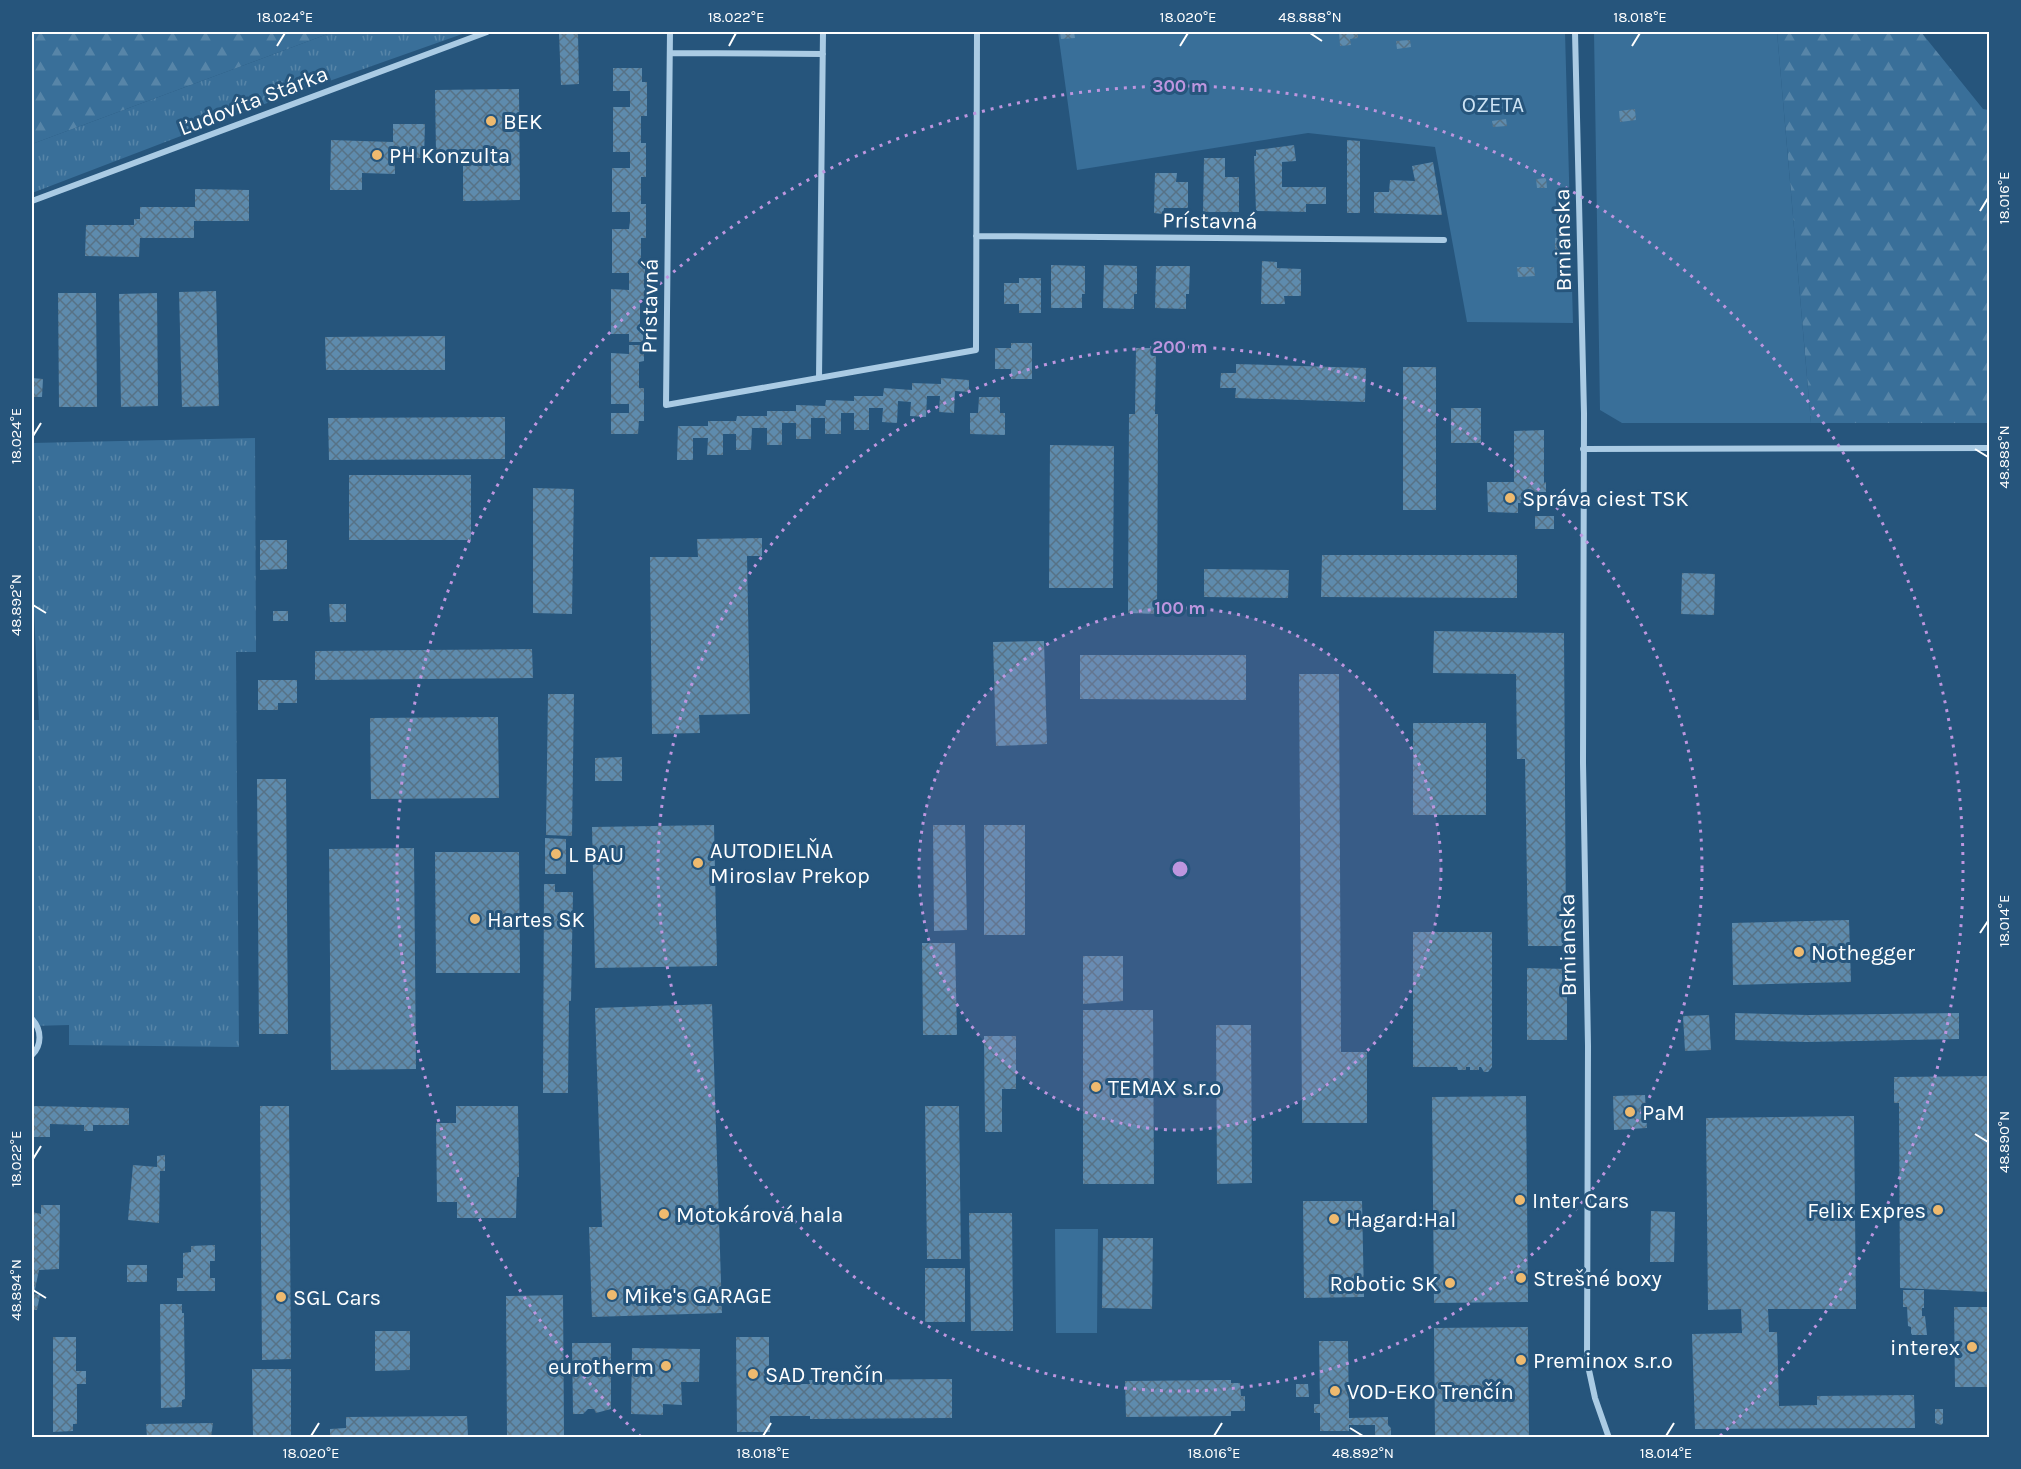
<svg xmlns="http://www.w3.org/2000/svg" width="2021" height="1469" font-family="Karla,sans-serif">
<defs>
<pattern id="grass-tufts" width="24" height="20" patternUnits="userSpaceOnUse" patternTransform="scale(1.5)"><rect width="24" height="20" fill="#396f99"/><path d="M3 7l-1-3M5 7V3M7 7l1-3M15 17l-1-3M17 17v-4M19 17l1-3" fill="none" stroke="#5785a8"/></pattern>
<pattern id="forest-firs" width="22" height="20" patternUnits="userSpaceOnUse" patternTransform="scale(1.5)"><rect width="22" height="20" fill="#396f99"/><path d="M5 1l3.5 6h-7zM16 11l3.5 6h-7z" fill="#5785a8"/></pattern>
<pattern id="building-cross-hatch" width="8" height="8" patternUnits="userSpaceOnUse" patternTransform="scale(1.5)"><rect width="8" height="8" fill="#5e8bad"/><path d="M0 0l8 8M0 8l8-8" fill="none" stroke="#577286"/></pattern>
</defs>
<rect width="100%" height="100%" fill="#26557c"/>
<path fill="url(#grass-tufts)" d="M333,32H468L270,102L32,193V144Z
M255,438L256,652H236L239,1047L69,1045V1025L32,1026V720H39L32,568V443Z"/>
<path fill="url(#forest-firs)" d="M32,32H333L32,144Z
M1777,32H1921L1983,109L1989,110V423H1811Z"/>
<path fill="#396f99" d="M1058,32H1565L1573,323L1467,322L1435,147L1308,133L1077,170Z
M1594,32H1777L1811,423H1622L1600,410Z
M1055,1229H1098L1097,1333H1056Z"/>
<path fill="url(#building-cross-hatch)" d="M1060,32H1074L1075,38L1061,39Z
M1339,32H1358V38L1350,39L1351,45L1340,46Z
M578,33L579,84L561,85L559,34Z
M1410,40L1411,47L1397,49L1396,41Z
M613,68H642V82H647V116H641V143H646V177H641V204H646V238H641V265H645V299H640V326H645V342H629V334H611V289L629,290V273H612V229H629L630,221V212H612V168H630V152H613V107H630V91H613Z
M519,89L520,200L463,201V153L436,154L435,90Z
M1635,109L1636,120L1620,122L1619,111Z
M1506,119L1507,126L1493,127L1492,121Z
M393,124H425L424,158H395V174L362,173V190H330L331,140L393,142Z
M1347,140L1360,141V213H1347Z
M1294,145L1296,161L1282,162V187H1326V204H1306V212L1256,211L1254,156H1256V150Z
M1204,158H1225V177H1239V212H1203Z
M1433,162L1442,215L1374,213V192H1389L1390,180L1415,181L1412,166Z
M1155,173H1177L1176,182H1188V208H1164L1163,214L1154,213Z
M1546,178L1547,188H1537L1536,179Z
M195,189L249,190V221H194V238H140L139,257L85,256L86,225H134V219H140V207H195Z
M1555,238H1562V246H1567V254H1555Z
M1262,261L1277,262V268L1301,269V296H1284L1285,304H1261Z
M1051,265L1085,266V294H1082V308H1051Z
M1104,265L1137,266V294H1134V309L1103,308Z
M1156,266H1190L1189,294H1186V309L1155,308Z
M1517,267H1534L1535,276L1518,277Z
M1019,278H1041V313H1019V304H1004V283H1019Z
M216,291L219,406L182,407L179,292Z
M58,293H96L97,407H59Z
M157,293L158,406L121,407L119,294Z
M445,336V370H326L325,337Z
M1011,343H1032V379H1011V369H995V348H1011Z
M629,345H644V361L639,362V388H644V421H639L638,434H611V413H629V404H611V353L629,354Z
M1136,348H1156L1155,414H1158L1157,614L1128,613L1129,414H1135Z
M1236,364L1366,368L1365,402L1235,398L1236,388H1220L1221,373H1236Z
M1403,367H1436V510H1403Z
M32,378L43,379L42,397H32Z
M941,378L969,380V392L955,391L954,413L939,412L940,396H927L926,417L910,416L911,402L898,401L897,423L882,422L883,408H869V430H854V413H841V434H825V418H811V439H796V423H782V445H767V428H752L751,450H736V434H723V455H707L708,438H693V460H677L678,426H708V421H736L737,416H767V411H796V405L825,406L826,400L854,401V396H883L884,388L912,390V383L941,384Z
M979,397H1000V413H1005V435L970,434V413H978Z
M1451,408H1481V443H1451Z
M505,417V459L329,460L328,418Z
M1544,430V483L1546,482V492H1532V503H1518V513L1488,512L1487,482H1514V431Z
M1050,445L1114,446L1113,588H1049Z
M349,475H471V540H349Z
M533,488L574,489L572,614L533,613Z
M1535,516H1554V529H1535Z
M762,538V556H747L750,714L699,715L700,733L652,734L650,557H698L697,539Z
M260,540H287V569L260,570Z
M1322,555H1517V598L1321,597Z
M1204,569L1289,570L1288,598L1204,597Z
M1682,573L1715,574L1714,615L1681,614Z
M329,604H346V622H330Z
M273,611H288V621H273Z
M1434,631L1564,633L1566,946H1528L1525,759H1517L1516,674L1433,673Z
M1044,641L1047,744L996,746L993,642Z
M532,649L533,678L315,680V651Z
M1080,655H1246V700L1080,699Z
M1299,674H1339L1341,1052H1367V1123H1302Z
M258,680H297V703H278V710H258Z
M548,694H574L572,836L546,835Z
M498,717L499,798L371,799L370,718Z
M1413,723H1486V815H1413Z
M622,757V781H595V758Z
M257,779H286L288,1034H259Z
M714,825L717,966L595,968L592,827Z
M933,825H965L967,930L934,931Z
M984,825H1025V935H984Z
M545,838L566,839V874H545Z
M414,848L416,1069L331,1070L329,849Z
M435,852H519L520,973H436Z
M544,884H555V892H573L571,1001H569L568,1093H543Z
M1849,920L1851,982L1733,985L1732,923Z
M1413,932H1492V1067L1488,1072H1484L1481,1067H1479V1070H1470V1067H1466V1070H1458L1457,1067H1413Z
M922,943H955L957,1035H923Z
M1083,956H1123V1001L1083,1004Z
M1527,968L1567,969V1040H1527Z
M712,1004L722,1313L592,1317L589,1227H602L595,1008Z
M1083,1010H1153L1154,1184H1083Z
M1735,1013L1808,1015L1959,1013V1039L1807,1042L1735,1040Z
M1709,1015L1711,1050L1685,1051L1683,1016Z
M1216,1025H1251L1252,1183L1217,1184Z
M984,1036H1016V1089H1002V1132H985Z
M1989,1076V1292L1900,1288L1899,1103H1894V1077Z
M1645,1095L1647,1128L1614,1130L1613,1096Z
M1526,1096L1528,1302L1434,1303L1432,1097Z
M34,1106L129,1108V1125H93V1131H84V1125L50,1124V1137H34Z
M260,1106H289L291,1359L262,1360Z
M456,1106H518L519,1177H517L516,1218H457V1202H437L436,1123H456Z
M925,1106H959L961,1259H927Z
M1854,1116L1856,1309H1768L1769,1332H1777L1779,1406L1817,1405V1396L1914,1395L1915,1428L1695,1429L1692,1334L1742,1333L1741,1309L1708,1310L1706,1118Z
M165,1155V1171H160L159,1223L128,1220L133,1165L157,1167V1156Z
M1303,1201H1362L1364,1297L1304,1298Z
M41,1205H60L59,1269L39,1270L34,1294L40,1295L37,1310H32V1212L41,1214Z
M1651,1211L1675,1212L1674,1262H1650Z
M969,1213H1012L1013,1331H971Z
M1103,1238H1153L1152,1309L1102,1308Z
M215,1245V1261H210V1278H215V1291H177V1278H183V1253L191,1252V1246Z
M127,1265H147V1282H127Z
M925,1268H965V1322H925Z
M1903,1290H1924V1308H1922V1316H1925L1927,1335H1912L1911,1333V1327L1908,1326L1907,1307H1903Z
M563,1295L564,1437H507L506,1296Z
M160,1304H182V1313H184L185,1399L182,1400V1407L161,1408Z
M1954,1307H1989V1387H1955Z
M1528,1327L1529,1437H1435L1434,1328Z
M375,1331H410V1370L375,1371Z
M53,1337H76V1371H86V1384H77V1424H73V1431L53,1432Z
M736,1337H769V1384H810L809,1380L952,1379V1418L810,1419V1416H770V1432H737Z
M1319,1341H1348L1349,1418L1388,1417V1425L1391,1428V1435L1389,1437H1375V1425H1349V1431H1320V1413H1314V1404H1320Z
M572,1343H611V1409L596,1413L594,1409H588L583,1414H573Z
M632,1348L700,1349L699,1382H681L682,1405L663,1404V1415L631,1414Z
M252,1369H291V1437H253Z
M1231,1380V1383H1240L1241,1396H1245V1411H1231V1416L1126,1417L1125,1381Z
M1296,1384H1308L1309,1397H1296Z
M1935,1409H1943V1423L1941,1425L1935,1423Z
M467,1416L468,1437H330V1429L346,1428V1417Z
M213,1423L211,1437H147L146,1424Z"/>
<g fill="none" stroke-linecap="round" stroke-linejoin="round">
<path stroke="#aacbe4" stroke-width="6" d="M670,32L666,405L976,350L977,32
M1575,32L1584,413L1583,763L1588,1046L1587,1361L1595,1398L1609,1438
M670,53L823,54
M32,201L487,32
M976,236L1444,240
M819,378L823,32
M1583,449L1990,448
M32,1019C42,1030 42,1045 32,1055
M1615,1438H1625"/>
</g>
<path fill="none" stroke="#fff" stroke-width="2" d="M1310,33L1322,41M277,46L285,33M729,46L736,33M1180,46L1188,33M1632,46L1640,33M1980,211L1988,198M33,436L41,423M1975,449L1988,457M33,605L46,613M1980,933L1988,921M1975,1134L1988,1142M33,1159L41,1146M33,1290L46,1298M1350,1428L1363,1436M311,1436L319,1423M763,1436L771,1423M1214,1436L1222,1423M1666,1436L1674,1423"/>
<circle cx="1180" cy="869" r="261" fill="#bd96df" fill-opacity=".12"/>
<g fill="none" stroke="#bd96df" stroke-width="3" stroke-dasharray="3 6">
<circle cx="1180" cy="869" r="261"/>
<circle cx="1180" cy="869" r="522"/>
<path d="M641 1437A783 783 0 1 1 1719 1437"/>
</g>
<g fill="#eeba6f" stroke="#26557c" stroke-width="2">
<circle cx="491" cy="121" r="6"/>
<circle cx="377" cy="155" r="6"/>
<circle cx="1510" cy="498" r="6"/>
<circle cx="556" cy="854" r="6"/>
<circle cx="698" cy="863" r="6"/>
<circle cx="475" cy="919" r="6"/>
<circle cx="1799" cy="952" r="6"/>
<circle cx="1096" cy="1087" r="6"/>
<circle cx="1630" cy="1112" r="6"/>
<circle cx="1520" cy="1200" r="6"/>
<circle cx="1938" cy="1210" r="6"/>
<circle cx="664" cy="1214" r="6"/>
<circle cx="1334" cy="1219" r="6"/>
<circle cx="1521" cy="1278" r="6"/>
<circle cx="1450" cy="1283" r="6"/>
<circle cx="612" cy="1295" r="6"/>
<circle cx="281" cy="1297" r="6"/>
<circle cx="1972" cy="1347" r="6"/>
<circle cx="1521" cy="1360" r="6"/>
<circle cx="666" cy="1366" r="6"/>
<circle cx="753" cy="1374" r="6"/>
<circle cx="1335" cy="1391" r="6"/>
</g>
<g text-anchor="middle" stroke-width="6" stroke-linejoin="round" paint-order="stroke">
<g font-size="22" fill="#fff" stroke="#26557c">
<text transform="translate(253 100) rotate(-21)" y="8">Ľudovíta Stárka</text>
<text transform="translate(1210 220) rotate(1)" y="8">Prístavná</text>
<text transform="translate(1562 240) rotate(-91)" y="8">Brnianska</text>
<text transform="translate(649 306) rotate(-89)" y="8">Prístavná</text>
<text transform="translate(1567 945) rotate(-91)" y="8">Brnianska</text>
</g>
<g font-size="22" fill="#cde3f4" stroke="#26557c">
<text x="1493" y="112">OZETA</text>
</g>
<g font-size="22" fill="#fff" stroke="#26557c" text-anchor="start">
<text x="503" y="129">BEK</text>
<text x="389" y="163">PH Konzulta</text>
<text x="1522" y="506">Správa ciest TSK</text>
<text x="710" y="858">AUTODIELŇA<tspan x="710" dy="25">Miroslav Prekop</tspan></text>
<text x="568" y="862">L BAU</text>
<text x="487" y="927">Hartes SK</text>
<text x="1811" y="960">Nothegger</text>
<text x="1108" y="1095">TEMAX s.r.o</text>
<text x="1642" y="1120">PaM</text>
<text x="1532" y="1208">Inter Cars</text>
<text x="1926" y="1218" text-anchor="end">Felix Expres</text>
<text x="676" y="1222">Motokárová hala</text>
<text x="1346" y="1227">Hagard:Hal</text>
<text x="1533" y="1286">Strešné boxy</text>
<text x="1438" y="1291" text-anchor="end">Robotic SK</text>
<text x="624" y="1303">Mike's GARAGE</text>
<text x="293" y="1305">SGL Cars</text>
<text x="1960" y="1355" text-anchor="end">interex</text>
<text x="1533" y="1368">Preminox s.r.o</text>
<text x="654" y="1374" text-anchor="end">eurotherm</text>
<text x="765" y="1382">SAD Trenčín</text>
<text x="1347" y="1399">VOD-EKO Trenčín</text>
</g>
</g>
<circle cx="1180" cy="869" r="9" fill="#bd96df" stroke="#26557c" stroke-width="3"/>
<g font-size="18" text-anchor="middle" font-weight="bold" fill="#bd96df" stroke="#26557c" stroke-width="6" stroke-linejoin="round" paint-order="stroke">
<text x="1180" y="92">300 m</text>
<text x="1180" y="353">200 m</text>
<text x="1180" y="614">100 m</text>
</g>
<rect width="2021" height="1469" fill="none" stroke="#26557c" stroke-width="66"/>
<rect x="33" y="33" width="1955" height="1403" fill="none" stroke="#fff" stroke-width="2"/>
<g font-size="15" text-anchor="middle" fill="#fff">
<text x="285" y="22">18.024°E</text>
<text x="736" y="22">18.022°E</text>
<text x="1188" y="22">18.020°E</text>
<text x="1310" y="22">48.888°N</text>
<text x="1640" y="22">18.018°E</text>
<text transform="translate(2004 198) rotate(-90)" y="5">18.016°E</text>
<text transform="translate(16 436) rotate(-90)" y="5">18.024°E</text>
<text transform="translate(2004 457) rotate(-90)" y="5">48.888°N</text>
<text transform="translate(16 605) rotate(-90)" y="5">48.892°N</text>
<text transform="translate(2004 921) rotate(-90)" y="5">18.014°E</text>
<text transform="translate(2004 1142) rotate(-90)" y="5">48.890°N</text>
<text transform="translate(16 1159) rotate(-90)" y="5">18.022°E</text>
<text transform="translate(16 1290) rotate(-90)" y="5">48.894°N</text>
<text x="311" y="1458">18.020°E</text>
<text x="763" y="1458">18.018°E</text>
<text x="1214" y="1458">18.016°E</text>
<text x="1363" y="1458">48.892°N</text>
<text x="1666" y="1458">18.014°E</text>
</g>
</svg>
